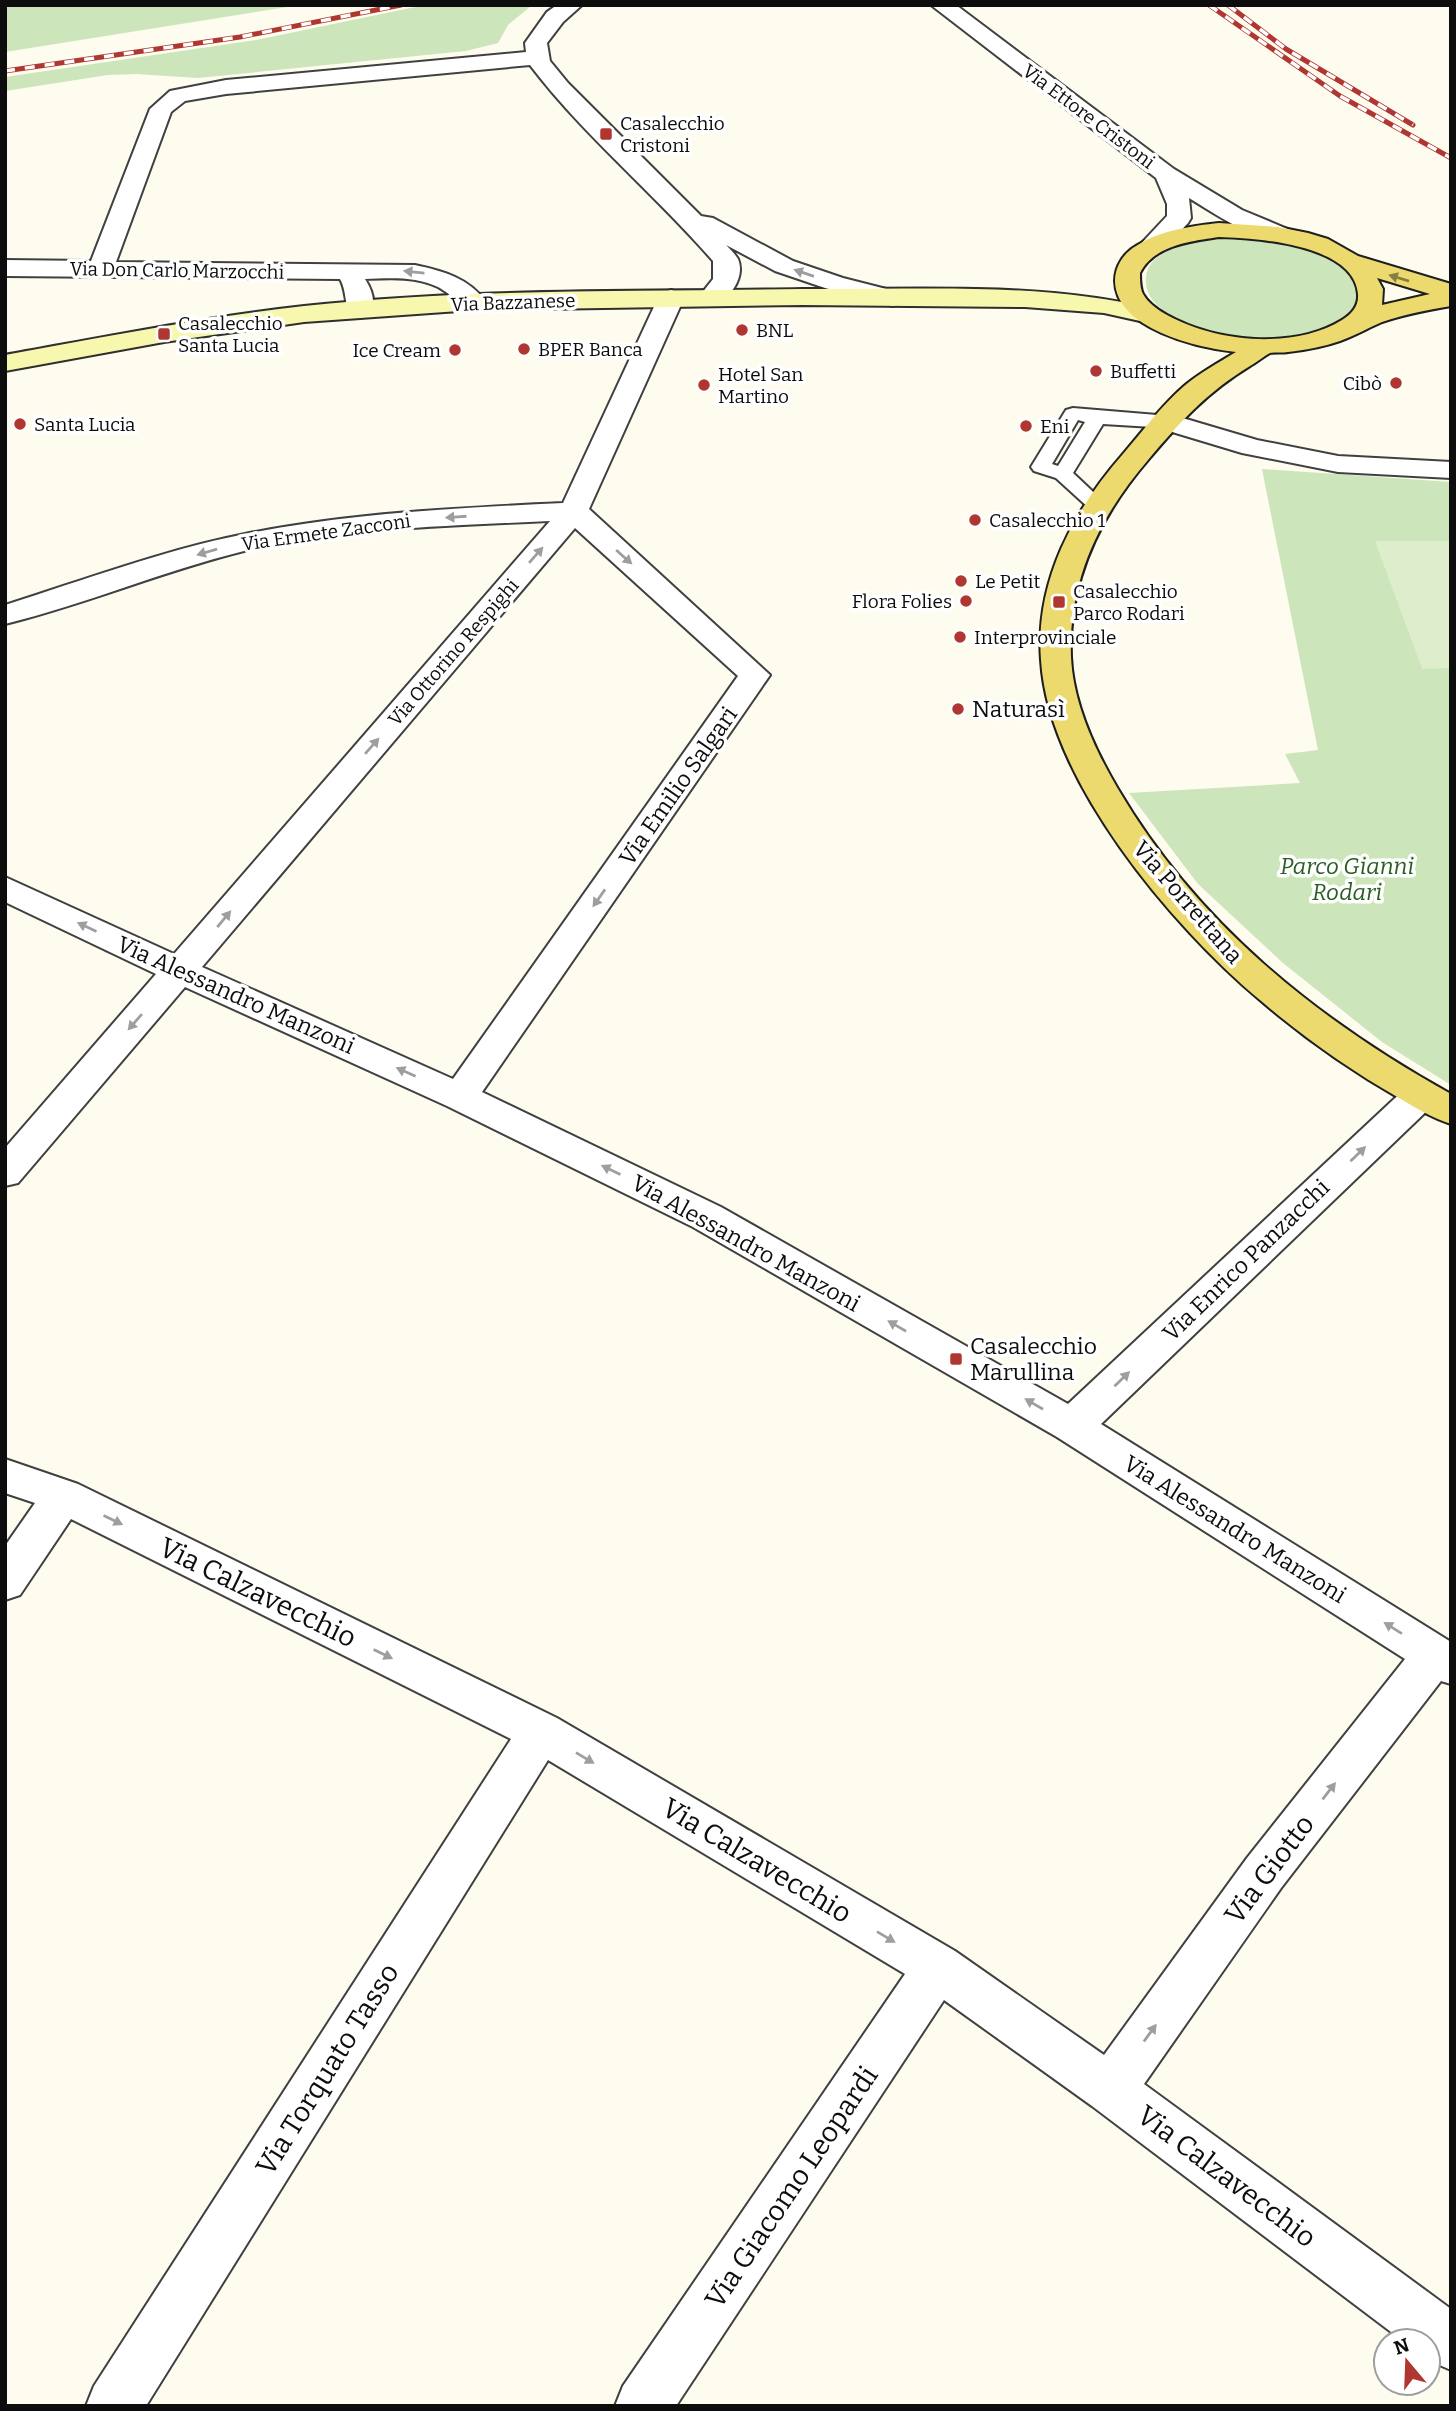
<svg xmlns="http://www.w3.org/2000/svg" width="1456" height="2411" font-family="Bitter,serif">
<rect width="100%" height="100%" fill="#fdfcee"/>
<path fill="#cce5ba" d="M5,5H300L5,52Z
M425,5H532L508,25L498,43L466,51L198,78L136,74L108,75L5,91V77L256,40Z
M1244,237C1288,242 1341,248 1361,293C1359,297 1359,304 1356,308C1328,356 1191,340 1157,305C1149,297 1145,288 1146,277C1149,242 1219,238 1244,237Z
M1262,469L1451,482V1085L1382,1042L1283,963L1198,884L1129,793L1300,783L1285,754L1318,750Z"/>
<path fill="#deedcb" d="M1375,541H1451V668L1422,669Z"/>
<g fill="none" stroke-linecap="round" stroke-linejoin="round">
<defs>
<path id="service" d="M1073,408L1169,416L1178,422L1169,428L1103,424L1073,473L1107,505L1097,511L1090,509L1056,478L1034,471L1031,467L1066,410ZM1078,420L1085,422L1058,466L1052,464Z"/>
<path id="minor" d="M557,5H582L563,22L547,43L550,61L568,83L701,216L713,218L793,261L843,278L902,293L906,298L902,303L893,306L825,288L775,271L726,245C730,249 735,254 738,259C747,280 724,309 702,303L698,298L713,279V261C655,194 584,136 530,65L226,94L185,101L171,112L116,262L415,265C443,271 469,278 486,302L482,307C462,312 455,296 438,287C416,276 389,278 365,279C372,290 377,304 369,315L360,318L351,315C344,305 347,291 340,279L5,276V260L91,261L150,109L170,91L226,80L526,52L525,43L547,12Z
M671,290L680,293L684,298L589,509L770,675L482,1092L721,1207L1068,1404L1408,1086L1421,1082L1434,1086L1439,1095L1434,1104L1101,1424L1451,1642V1684L1441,1681L1281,1888L1144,2084L1451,2309V2370L1428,2360V2341H1403L1092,2106L944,2000L676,2406H615L623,2386L905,1974L548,1760L146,2406H86L94,2386L511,1739L71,1519L20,1595L5,1600V1546L35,1503L5,1493V1459L78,1484L557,1718L955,1951L1104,2055L1247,1858L1405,1659L1057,1437L693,1227L447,1106L185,987L18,1183L5,1186V1148L156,974L5,902V877L174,954L550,521C449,526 343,528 244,551C163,571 86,604 5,624V605C84,580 164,550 245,534C350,513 457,508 563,503L658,298L662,293ZM575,528L738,676L453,1079L202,967Z
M1169,414L1257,440L1338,456L1451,462V478L1338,472L1242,453L1159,428L1155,422L1159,416Z"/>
<path id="tertiary" d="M931,5H956L1174,169L1242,210L1290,230L1293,235L1290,240C1263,247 1212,212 1189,198L1191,218L1188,223C1174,237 1161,259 1140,253L1137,248L1167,216V204L1156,178Z"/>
<path id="secondary" d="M802,289C920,290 1043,281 1158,310L1162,315L1158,320L1149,323L1104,313L1025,307L802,305L473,310L304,322L164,342L5,371V355C104,337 204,317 304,306C469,288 636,292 802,289Z"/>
<path id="primary" d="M1219,223L1278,227L1308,233L1328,239L1358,256L1451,284V306C1428,310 1405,314 1382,322C1368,328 1354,336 1340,341C1323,347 1305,350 1288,352C1283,353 1275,352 1270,353C1264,356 1257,362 1250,366C1206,393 1181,421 1148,460C1099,517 1068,581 1071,657C1073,703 1095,750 1118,789C1197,923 1316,1019 1451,1094V1124C1432,1118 1416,1108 1399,1098C1350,1070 1303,1037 1260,1000C1172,926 1048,780 1041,660C1035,582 1073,511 1123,454C1142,432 1161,406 1183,387C1199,373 1218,363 1236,352C1198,348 1116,329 1115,281C1115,266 1124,253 1136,246C1160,230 1192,226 1219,223ZM1219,237C1255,238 1354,244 1358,294C1359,306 1352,314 1342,320C1293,350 1216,342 1167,315C1158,310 1148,303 1143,294C1140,288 1140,280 1140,273C1154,245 1192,241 1219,237ZM1377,278L1430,294L1382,305L1383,289Z"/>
</defs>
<use href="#service" stroke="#404040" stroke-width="4"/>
<use href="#minor" stroke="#404040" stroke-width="4"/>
<use href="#tertiary" stroke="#404040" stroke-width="4"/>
<use href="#secondary" stroke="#2f2f2f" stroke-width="4"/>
<use href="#primary" stroke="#1e1e1e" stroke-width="4"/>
<use href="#service" fill="#fff" fill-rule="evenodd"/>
<use href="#minor" fill="#fff" fill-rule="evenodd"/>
<use href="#tertiary" fill="#fff" fill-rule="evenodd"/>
<use href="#secondary" fill="#f8f7ae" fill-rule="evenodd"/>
<use href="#primary" fill="#edda6e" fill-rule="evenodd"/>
<defs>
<path id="rail" d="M1209,5L1340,96L1451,158
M1228,5L1286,49L1413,125
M5,71L240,37L401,5"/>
</defs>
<use href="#rail" stroke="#b03731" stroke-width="5"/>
<use href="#rail" stroke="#fff" stroke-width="3.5" stroke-dasharray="10" stroke-linecap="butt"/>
</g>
<defs><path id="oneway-solid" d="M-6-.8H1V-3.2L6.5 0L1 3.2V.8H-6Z" transform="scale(1.75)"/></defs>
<g fill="#9e9e9e">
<use href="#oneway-solid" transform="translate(414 272) rotate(-174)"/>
<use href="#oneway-solid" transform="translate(804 273) rotate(-161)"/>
<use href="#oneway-solid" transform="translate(456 517) rotate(176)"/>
<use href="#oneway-solid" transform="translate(207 552) rotate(164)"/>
<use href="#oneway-solid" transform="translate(536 555) rotate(-49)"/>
<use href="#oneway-solid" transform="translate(624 557) rotate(42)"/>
<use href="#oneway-solid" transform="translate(372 746) rotate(-49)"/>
<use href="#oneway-solid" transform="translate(599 898) rotate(125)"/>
<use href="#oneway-solid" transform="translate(224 919) rotate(-50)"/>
<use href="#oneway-solid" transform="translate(87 927) rotate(-155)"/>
<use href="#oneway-solid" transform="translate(135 1022) rotate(131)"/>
<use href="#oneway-solid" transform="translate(406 1072) rotate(-156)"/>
<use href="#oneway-solid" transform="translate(1358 1154) rotate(-44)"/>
<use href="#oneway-solid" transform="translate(611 1170) rotate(-154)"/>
<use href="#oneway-solid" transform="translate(897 1326) rotate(-150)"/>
<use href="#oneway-solid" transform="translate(1122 1379) rotate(-44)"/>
<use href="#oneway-solid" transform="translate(1034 1404) rotate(-150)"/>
<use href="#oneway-solid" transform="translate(113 1520) rotate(26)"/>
<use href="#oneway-solid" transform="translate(1393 1628) rotate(-148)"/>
<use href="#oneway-solid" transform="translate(383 1654) rotate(26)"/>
<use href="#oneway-solid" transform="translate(585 1758) rotate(31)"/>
<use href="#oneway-solid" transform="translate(1329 1791) rotate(-52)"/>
<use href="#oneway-solid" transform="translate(886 1937) rotate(31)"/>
<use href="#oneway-solid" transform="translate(1150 2033) rotate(-54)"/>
</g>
<use fill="#887e42" href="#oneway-solid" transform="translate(1399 278) rotate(-163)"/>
<g fill="#b03731" stroke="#fff" stroke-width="2.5">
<rect x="599" y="127" width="14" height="14" rx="3.5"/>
<circle cx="742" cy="330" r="7"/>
<rect x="157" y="327" width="14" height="14" rx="3.5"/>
<circle cx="524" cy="349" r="7"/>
<circle cx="455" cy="350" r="7"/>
<circle cx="1096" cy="371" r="7"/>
<circle cx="1396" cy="383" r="7"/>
<circle cx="704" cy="385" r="7"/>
<circle cx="20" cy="424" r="7"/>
<circle cx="1026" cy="426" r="7"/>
<circle cx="975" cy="520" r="7"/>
<circle cx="961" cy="581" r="7"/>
<circle cx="966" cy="601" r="7"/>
<rect x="1052" y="595" width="14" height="14" rx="3.5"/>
<circle cx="960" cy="637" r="7"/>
<circle cx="958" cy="709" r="7"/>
<rect x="949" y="1352" width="14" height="14" rx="3.5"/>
</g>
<g text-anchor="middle" stroke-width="7" stroke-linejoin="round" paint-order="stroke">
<g font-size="19" fill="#0d0d0d" stroke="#fff">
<text transform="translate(1089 116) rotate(37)" y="7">Via Ettore Cristoni</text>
<text transform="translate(177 270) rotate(1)" y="7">Via Don Carlo Marzocchi</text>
<text transform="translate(513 302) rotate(-2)" y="7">Via Bazzanese</text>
<text transform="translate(326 532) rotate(-8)" y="7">Via Ermete Zacconi</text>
<text transform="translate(453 652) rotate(-49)" y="7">Via Ottorino Respighi</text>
</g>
<g font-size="19" fill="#0d0d0d" stroke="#fff" text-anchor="start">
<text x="620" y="130">Casalecchio<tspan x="620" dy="22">Cristoni</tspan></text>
<text x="178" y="330">Casalecchio<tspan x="178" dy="22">Santa Lucia</tspan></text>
<text x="756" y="337">BNL</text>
<text x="538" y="356">BPER Banca</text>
<text x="441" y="357" text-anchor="end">Ice Cream</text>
<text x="1110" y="378">Buffetti</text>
<text x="718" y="381">Hotel San<tspan x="718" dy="22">Martino</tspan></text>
<text x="1382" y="390" text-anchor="end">Cibò</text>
<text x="34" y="431">Santa Lucia</text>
<text x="1040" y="433">Eni</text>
<text x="989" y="527">Casalecchio 1</text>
<text x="975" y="588">Le Petit</text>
<text x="1073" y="598">Casalecchio<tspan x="1073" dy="22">Parco Rodari</tspan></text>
<text x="952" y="608" text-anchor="end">Flora Folies</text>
<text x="974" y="644">Interprovinciale</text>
</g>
<g font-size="23" fill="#0d0d0d" stroke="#fff" text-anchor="start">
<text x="972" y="717">Naturasì</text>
<text x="970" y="1354">Casalecchio<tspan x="970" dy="26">Marullina</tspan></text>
</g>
<g font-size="23" fill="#0d0d0d" stroke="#fff">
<text transform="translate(678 786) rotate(-55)" y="8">Via Emilio Salgari</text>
<text transform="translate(1188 902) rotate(49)" y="8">Via Porrettana</text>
<text transform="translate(236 995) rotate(24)" y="8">Via Alessandro Manzoni</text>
<text transform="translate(746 1243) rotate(29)" y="8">Via Alessandro Manzoni</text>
<text transform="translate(1246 1260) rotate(-44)" y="8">Via Enrico Panzacchi</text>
<text transform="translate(1235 1529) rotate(32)" y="8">Via Alessandro Manzoni</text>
</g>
<g font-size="23" font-style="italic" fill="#295e23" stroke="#fff">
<text x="1347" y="874">Parco Gianni<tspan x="1347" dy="26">Rodari</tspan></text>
</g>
<g font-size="28" fill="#0d0d0d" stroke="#fff">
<text transform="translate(258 1592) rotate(26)" y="10">Via Calzavecchio</text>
<text transform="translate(757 1860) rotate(31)" y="10">Via Calzavecchio</text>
<text transform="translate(1269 1869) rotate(-53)" y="10">Via Giotto</text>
<text transform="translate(327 2069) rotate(-58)" y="10">Via Torquato Tasso</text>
<text transform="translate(1227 2176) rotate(37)" y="10">Via Calzavecchio</text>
<text transform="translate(791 2187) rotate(-56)" y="10">Via Giacomo Leopardi</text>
</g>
</g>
<rect width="1456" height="2411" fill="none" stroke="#0d0d0d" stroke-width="14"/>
<g transform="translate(1407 2362) rotate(341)"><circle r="33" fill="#ffffff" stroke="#9e9e9e" stroke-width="2"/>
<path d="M0-5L12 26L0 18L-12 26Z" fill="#b03731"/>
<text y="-10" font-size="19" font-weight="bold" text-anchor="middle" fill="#0d0d0d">N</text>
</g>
</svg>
